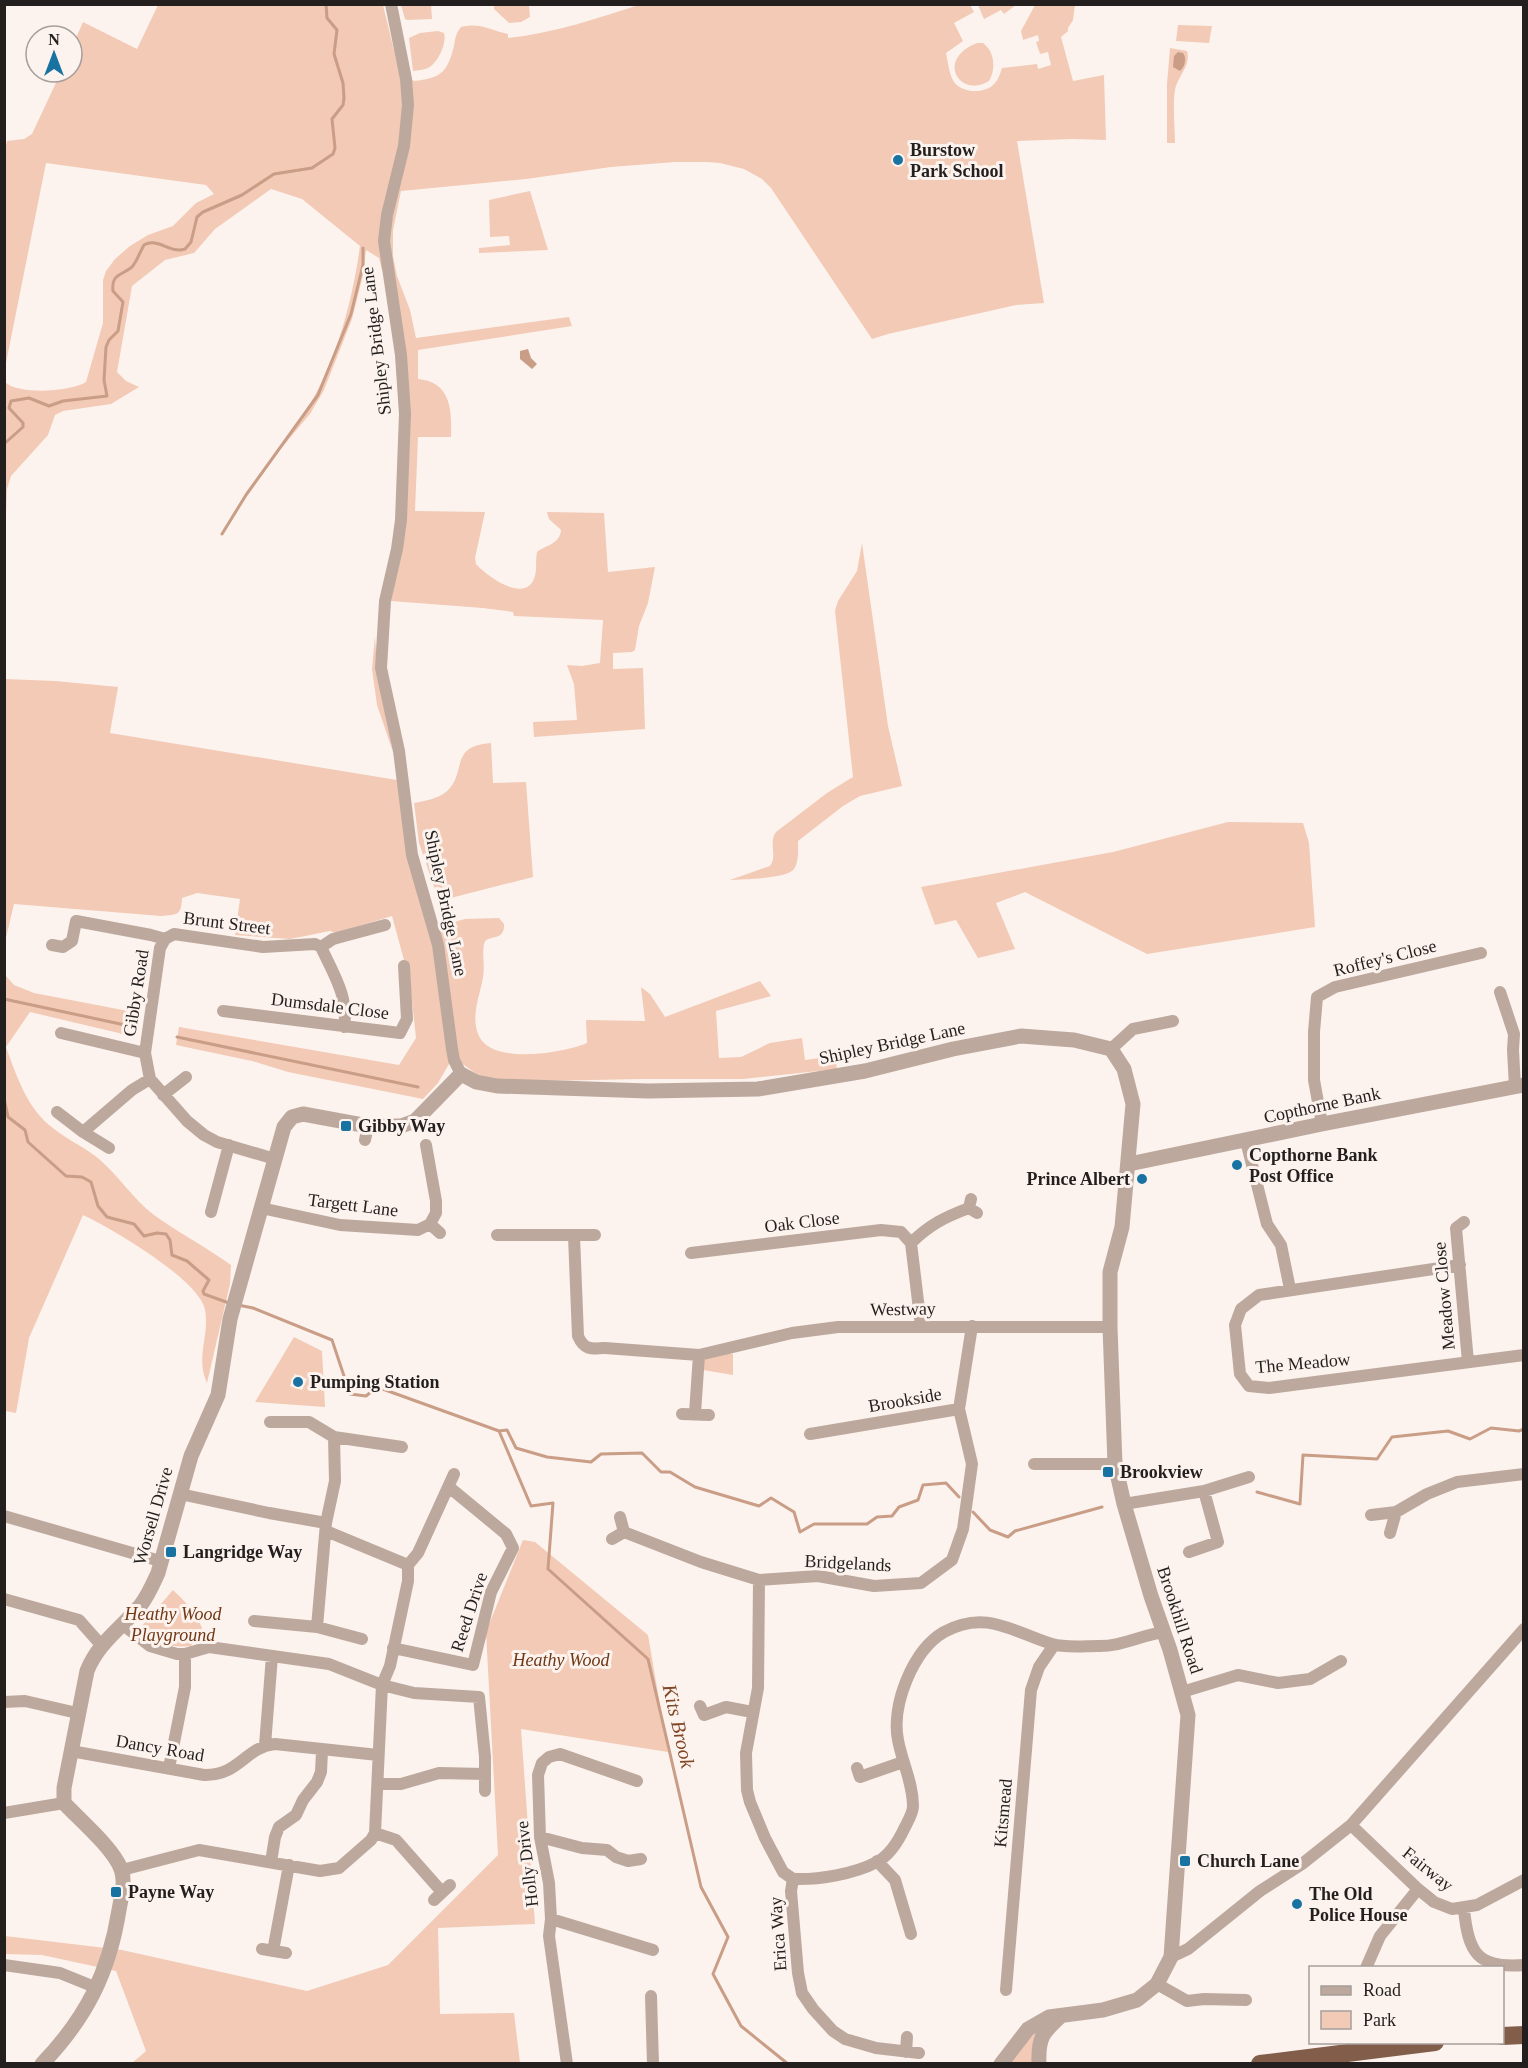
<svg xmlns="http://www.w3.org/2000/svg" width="1528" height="2068" font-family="Georgia,serif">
<rect width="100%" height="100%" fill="#fcf3ee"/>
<path fill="#f2cab6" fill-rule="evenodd" d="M642,4L970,5L974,12L954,23L963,41L946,53C948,62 949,74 954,82C962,93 983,94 993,85C998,81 1000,74 1002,68L1037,64L1038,69L1051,65L1048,52L1040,54L1036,42L1039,41L1038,35L1023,40L1021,31L1035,5H1075L1073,20L1068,28V31L1061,37L1073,81L1104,75L1106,140L1072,139L1017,141L1044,303L1016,305L888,334L872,339L771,188L762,179L744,169L720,163L707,162H675L611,167L526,179L401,191L393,230V256L397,276L410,310L416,338L569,317L572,326L418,350V379C451,382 452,410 451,437H418L415,511L485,512L475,558L476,564C486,575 521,602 533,581C538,572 535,561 537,552C546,545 560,544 561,530L549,519L547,512L604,513L608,572L655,567L648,603L639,626L635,650L632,652L613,653V669L643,668L645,729L534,737L533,722L577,720L574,684L567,665L582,666L600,663L603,620L514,616L513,612L483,608L391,601L403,538L406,503L389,269L382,270L379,258L366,250L363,275L352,319L324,390L310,414L272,459C287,438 302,418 314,397C339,351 353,297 360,246L302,199L271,189L215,229L194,253L165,260L132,286L117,372L126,381L139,387L111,404L63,411L55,415L48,435L11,476L7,489L5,542V382C17,395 71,392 86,382L103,323V280L106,271L115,259L130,246L148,235L173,226L196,203L214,194L206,185L46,163L5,368L4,155L7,141L24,139L32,134L61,72H72V47L83,22L137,49L158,5H383L399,71L414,81C441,78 447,73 454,46C455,39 456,33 461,27C481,22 490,30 508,34V38C555,33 598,18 642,4Z
M401,5H431L432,19L407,20L405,19Z
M494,5H529L530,17L521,22L509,23L494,9Z
M978,5H1016L1004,14L1001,10L984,19Z
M1178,25L1212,26L1209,43L1176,41Z
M438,31L444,33C447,43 438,63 428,68C423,70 418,70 413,71L409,38L420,33Z
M977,43H983C995,52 996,69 989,81C961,99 934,60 977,43Z
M1170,48L1187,51C1191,64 1180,74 1176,86C1172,97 1175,129 1175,143H1167V84Z
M530,191L548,250L479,253V248L510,245L509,236L490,237L489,200Z
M862,543L888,726L902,786L860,796L843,806L798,841C798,849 799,862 794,869C787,879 743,879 730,880L770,866C778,855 768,843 776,832L827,793L853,777L835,611L838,601L857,571Z
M375,636L377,667L393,752L377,705L372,669Z
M5,679L55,681L118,687L110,733L397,780L405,840L429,929L465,919L499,918L504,924C505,943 487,933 484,944C482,954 485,967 483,977C480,996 470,1017 479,1036C492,1065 564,1053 587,1043L586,1020L645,1021L641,987L650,994L665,1017L760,981L771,996L716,1011L719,1058L741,1057L770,1043L802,1038L805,1060L835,1056L837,1069L743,1079H640L495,1082L479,1076L460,1062L449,1064L438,1083L423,1099L288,1072L252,1061L176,1045L179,1027L399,1065L416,1038L410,982L392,916L336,933L330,931L290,939L235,935L240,899L197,893L182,898C181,916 178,914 161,916L14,904L5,942Z
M491,743L493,783L526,782L533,877L439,901L419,843L414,803C424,801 437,799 446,792C468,773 448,746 491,743Z
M1228,822L1303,823L1309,843L1315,927L1147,954L1025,892L996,903L1015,949L978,958L956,920L935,925L921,887L1113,852Z
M4,971L6,976L14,985L34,993L128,1011L123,1034L30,1012L6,1047C17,1077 27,1109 54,1129C68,1140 86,1148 99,1159C119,1176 133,1199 154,1215C179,1233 206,1247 231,1265L230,1284L207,1383C195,1358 210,1335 205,1310C200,1280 111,1228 83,1215L29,1338L16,1413L5,1411Z
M294,1337L322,1351L325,1407L255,1402ZM295,1374L307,1379L302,1390L290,1386Z
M724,1352L733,1354V1375L703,1370L704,1359Z
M523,1540L535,1542L648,1635L668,1752L521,1729L535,1924L438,1928L440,2014L514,2013L520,2063H132L146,2051L116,1971L42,1955L5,1954V1936L122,1950L307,1991L388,1965L498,1855L486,1632Z
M173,1590C185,1601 196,1613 202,1628L191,1646C170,1648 156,1643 138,1633L141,1627Z
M1039,2030L1035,2063L1010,2064L1018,2046Z"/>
<path fill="#c99d86" d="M1178,52L1183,53C1187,58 1185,67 1180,71L1173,67L1174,56Z
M528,349L531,358L537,364L532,369L520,359V351Z"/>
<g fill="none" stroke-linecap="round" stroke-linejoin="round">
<path stroke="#c99d86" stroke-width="3" d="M4,444L23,427V423L9,408L11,401L29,398L49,406L63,401L107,396L104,380L106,347L109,340L118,331L123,302L113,291C111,274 121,276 132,267C137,261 140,252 144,245C158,237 170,254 185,249L191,242L197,217L203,212L242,195L274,174L312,168L333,154L335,148L332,119L343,105L344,98L343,83L334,54L337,30L327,18L326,4
M222,534L246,495L318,395L351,314L363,265V248
M4,999L125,1025
M177,1037L418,1087
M4,1098L8,1117L25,1130L28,1142L66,1176L82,1177L91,1182L98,1206L107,1217L134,1224L144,1236L157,1233L166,1234L170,1240L172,1255L187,1261L209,1280L203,1291L204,1294L229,1303
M238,1305L253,1308L332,1340L350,1394L366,1396L377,1387L499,1431L507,1430L516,1448L547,1457L591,1462L601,1454L642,1453L661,1472H670L695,1487L759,1506L771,1498L794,1512L800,1532L814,1524H867L877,1517L892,1516L899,1507L918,1500L923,1485L946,1483L959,1497
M499,1431L531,1506L553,1503L548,1569L648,1659L701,1887L728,1937L713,1974L741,2026L788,2064
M1257,1492L1300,1504L1303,1455L1377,1459L1392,1437L1448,1431L1470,1439L1491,1428L1519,1431L1524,1429
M973,1512L990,1530L1008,1537L1015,1531L1102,1507"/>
<path stroke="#bda89e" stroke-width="12" d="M391,4L406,79L408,105L404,146L387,215L384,241L401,355L405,414L401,520L397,549L385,601L381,668L399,751L412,855L438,945L452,1049L454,1060L461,1074
M165,939L160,948L145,1053L150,1079L187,1121L204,1135L217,1142L275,1159
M165,939L174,934L263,947L315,944L321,947L333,939L385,925
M52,945L63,947L72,941L76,921L151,935L165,939
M321,947C333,973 349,997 344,1027
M1500,992L1514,1034L1513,1050L1515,1087
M223,1011L400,1033L407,1019L404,966
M61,1033L145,1053
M1111,1049L1133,1029L1173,1021
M163,1095L186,1077
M57,1112L83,1132L109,1148
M1322,1124L1314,1080V1032L1317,997L1335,987L1481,953
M83,1132L132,1090L150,1079
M365,1140L368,1126
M1246,1141L1267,1224L1281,1245L1290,1289
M971,1199L969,1208L977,1213
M261,1208L340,1225L418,1230L430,1224L436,1213V1201L426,1145
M211,1212L229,1145
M1464,1222L1456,1228L1468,1362
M430,1224L440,1233
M497,1235H595
M574,1236L578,1336C584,1350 591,1349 605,1348L699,1355L792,1333L838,1327H1110
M911,1243C929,1225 945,1217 969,1208
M691,1253L881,1230L901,1232L911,1243L921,1326
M1460,1265L1259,1295L1241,1309L1235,1325L1240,1374L1249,1386L1269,1388L1524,1355
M695,1413L699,1355
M682,1414L709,1415
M270,1422H309L334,1437L335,1481L326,1523L317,1627
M810,1434L959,1409L972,1326
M334,1437L402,1447
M1034,1464H1115
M1204,1491L1249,1477
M180,1494L269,1513L326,1523
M1124,1504L1204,1491L1218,1542L1189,1552
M1371,1515L1396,1512L1427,1494L1457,1482L1524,1474
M4,1516L160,1561
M624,1532L701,1562L759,1580L818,1576L874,1586L921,1583L952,1560L963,1529L972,1464L959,1409
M1390,1533L1396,1512
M612,1539L624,1532L620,1517
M408,1565L418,1553L454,1474
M759,1580L758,1688L746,1753L747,1790L750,1802L765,1838L783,1872L793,1879L791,1891L798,1973L802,1993L813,2009L833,2031L845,2039L876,2048L919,2053
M4,1599L79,1620L102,1646
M254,1621L317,1627L362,1639
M122,1624L150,1646L177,1654H185L209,1647L329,1664L382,1685L414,1693L479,1697L485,1757V1791
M393,1648L473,1665L491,1592L513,1548L506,1534L449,1487
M1182,1692L1238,1675L1278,1683L1310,1679L1341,1661
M4,1702L25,1701L77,1713
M700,1706L704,1715L726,1707L752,1712
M265,1745L272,1656
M71,1751L204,1775C239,1776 245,1747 275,1744L378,1755
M169,1768L185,1687V1654
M857,1768L860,1777L903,1762
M378,1784H401L439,1773L485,1774
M4,1813L64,1803
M1351,1825L1418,1889L1434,1902L1452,1909L1477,1905L1524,1880
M375,1833L396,1840L442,1892
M540,1837L582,1848L607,1850L616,1857L628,1861L641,1859
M877,1861L895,1880L911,1934
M271,1862L275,1837L279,1827L296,1815L303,1800L317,1782L321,1772L322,1751
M122,1870L199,1850L320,1871L339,1868L371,1840L375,1833L382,1685L390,1666L408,1581V1565L326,1531
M793,1879C819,1880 854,1874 877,1862C890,1855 899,1840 905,1827C908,1821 913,1813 913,1806C913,1783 902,1762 898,1740C891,1705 913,1650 944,1632C986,1609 1013,1632 1052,1644C1065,1648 1084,1646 1097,1646C1121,1647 1141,1635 1164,1632
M434,1900L450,1885
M1464,1909C1468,1952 1477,1969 1524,1965
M551,1919L653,1950
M262,1949L286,1953
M273,1951L289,1865
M1171,1957L1188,1949L1260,1891L1302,1864L1351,1825L1524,1629
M4,1965L60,1973L97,1988
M1366,1968L1380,1936L1418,1889
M1157,1984L1187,2001L1204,1999L1246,2000
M1006,1990L1031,1690L1039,1667L1054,1645
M651,1996L653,2064
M906,2052L907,2037
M567,2064L549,1936L551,1919L549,1883L540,1837L538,1775L542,1763L549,1757L560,1754L637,1781"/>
<path stroke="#bda89e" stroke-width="15" d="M1129,1164L1322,1124L1524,1085
M42,2064C86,2018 109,1973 119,1910C121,1898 126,1882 121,1869C113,1848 80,1820 64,1803V1788L87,1671C98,1643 121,1628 140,1606C148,1596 153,1584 158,1573L191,1456L218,1395L230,1319L284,1127L292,1117L303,1114L368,1126H401L415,1121L461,1074L476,1082L497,1086L648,1091L758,1089L865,1071L953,1049L1021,1036L1074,1040L1111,1049L1124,1069L1133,1104L1122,1227L1110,1272V1327L1115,1464L1124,1504L1151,1596L1170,1650L1188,1715L1171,1957L1157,1984L1137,2000L1103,2010L1049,2017L1028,2029L1001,2064
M1039,2064C1038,2038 1042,2033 1061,2016"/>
<path stroke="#825e4a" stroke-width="18" d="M1502,2036L1524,2035
M1260,2064L1435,2042"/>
</g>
<g fill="#1973a2" stroke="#fcf3ee" stroke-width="2">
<circle cx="898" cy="160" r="6"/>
<rect x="340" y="1120" width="12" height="12" rx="3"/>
<circle cx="1237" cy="1165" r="6"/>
<circle cx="1142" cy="1179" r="6"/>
<circle cx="298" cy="1382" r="6"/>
<rect x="1102" y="1466" width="12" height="12" rx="3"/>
<rect x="165" y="1546" width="12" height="12" rx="3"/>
<rect x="1179" y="1855" width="12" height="12" rx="3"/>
<rect x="110" y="1886" width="12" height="12" rx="3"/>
<circle cx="1297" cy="1904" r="6"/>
</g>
<g text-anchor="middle" stroke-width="6" stroke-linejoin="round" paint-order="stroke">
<g font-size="18" font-weight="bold" fill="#231f1e" stroke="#fcf3ee" text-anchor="start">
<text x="910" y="156">Burstow<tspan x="910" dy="21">Park School</tspan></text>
<text x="358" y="1132">Gibby Way</text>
<text x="1249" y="1161">Copthorne Bank<tspan x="1249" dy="21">Post Office</tspan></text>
<text x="1130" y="1185" text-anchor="end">Prince Albert</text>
<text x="310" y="1388">Pumping Station</text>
<text x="1120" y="1478">Brookview</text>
<text x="183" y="1558">Langridge Way</text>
<text x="1197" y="1867">Church Lane</text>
<text x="128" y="1898">Payne Way</text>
<text x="1309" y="1900">The Old<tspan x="1309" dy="21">Police House</tspan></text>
</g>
<g font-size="18" fill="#231f1e" stroke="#fcf3ee">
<text transform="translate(376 341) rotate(-97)" y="6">Shipley Bridge Lane</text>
<text transform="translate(446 903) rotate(78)" y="6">Shipley Bridge Lane</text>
<text transform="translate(227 923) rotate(7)" y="6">Brunt Street</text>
<text transform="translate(1385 958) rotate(-14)" y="6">Roffey's Close</text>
<text transform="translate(136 993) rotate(-81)" y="6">Gibby Road</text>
<text transform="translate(330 1006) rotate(7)" y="6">Dumsdale Close</text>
<text transform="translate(892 1043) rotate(-12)" y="6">Shipley Bridge Lane</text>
<text transform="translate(1322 1105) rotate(-12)" y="6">Copthorne Bank</text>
<text transform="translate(353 1205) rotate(7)" y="6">Targett Lane</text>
<text transform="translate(802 1222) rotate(-7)" y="6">Oak Close</text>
<text transform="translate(1444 1296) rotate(-95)" y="6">Meadow Close</text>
<text transform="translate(903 1309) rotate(-1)" y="6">Westway</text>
<text transform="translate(1303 1363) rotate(-5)" y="6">The Meadow</text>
<text transform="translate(905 1400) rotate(-10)" y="6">Brookside</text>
<text transform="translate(153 1516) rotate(-74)" y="6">Worsell Drive</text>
<text transform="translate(848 1563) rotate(3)" y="6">Bridgelands</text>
<text transform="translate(469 1612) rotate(-72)" y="6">Reed Drive</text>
<text transform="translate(1180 1620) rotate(72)" y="6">Brookhill Road</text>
<text transform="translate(160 1748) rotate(10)" y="6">Dancy Road</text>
<text transform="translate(1003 1813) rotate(-85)" y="6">Kitsmead</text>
<text transform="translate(527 1864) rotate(-97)" y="6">Holly Drive</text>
<text transform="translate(1428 1869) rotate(39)" y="6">Fairway</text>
<text transform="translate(778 1934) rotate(-94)" y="6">Erica Way</text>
</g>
<g font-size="18" font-style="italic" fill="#713816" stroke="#fcf3ee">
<text x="173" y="1620">Heathy Wood<tspan x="173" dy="21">Playground</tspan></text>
<text x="561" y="1666">Heathy Wood</text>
</g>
<g font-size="20" font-style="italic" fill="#804626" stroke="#fcf3ee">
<text transform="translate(679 1726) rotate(77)" y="7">Kits Brook</text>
</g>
</g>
<rect width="1528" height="2068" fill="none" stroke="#231f1e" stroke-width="12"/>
<rect x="1309" y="1966" width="195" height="78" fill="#fcf3ee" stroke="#a59e9b" stroke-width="1.5"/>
<rect x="1321" y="1986" width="30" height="9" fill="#bda89e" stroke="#a59e9b" stroke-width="1.5"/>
<text x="1363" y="1996" font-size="18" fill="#231f1e">Road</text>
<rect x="1321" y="2011" width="30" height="18" fill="#f2cab6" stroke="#a59e9b" stroke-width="1.5"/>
<text x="1363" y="2026" font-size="18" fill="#231f1e">Park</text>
<g transform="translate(54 54)"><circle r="28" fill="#fcf3ee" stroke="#a59e9b" stroke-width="1.5"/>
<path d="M0-4.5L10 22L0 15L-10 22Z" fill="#1973a2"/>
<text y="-9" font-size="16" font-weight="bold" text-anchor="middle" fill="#231f1e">N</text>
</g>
</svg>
